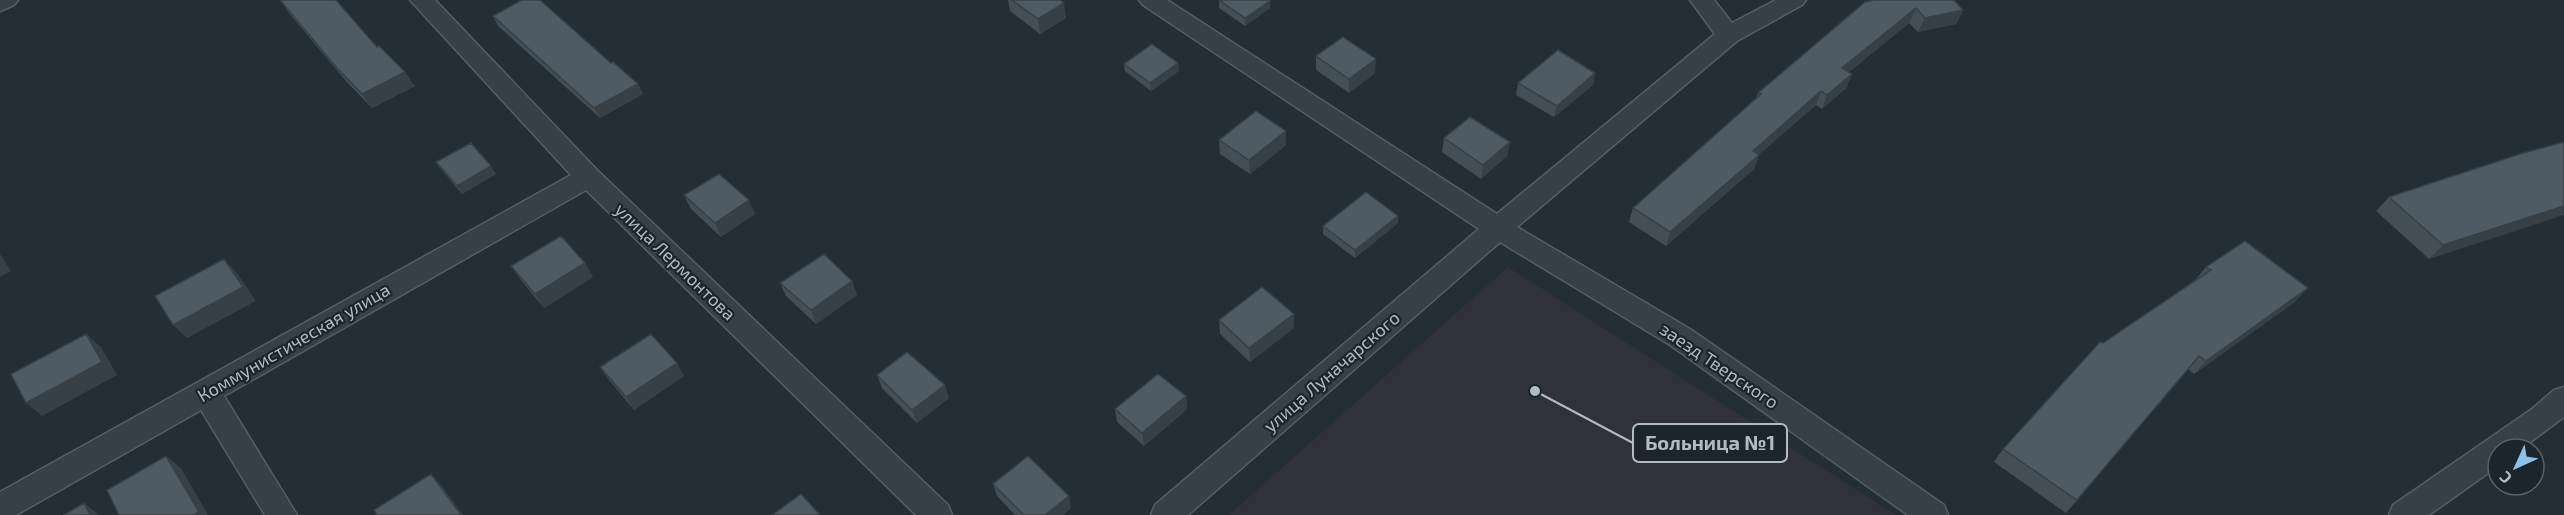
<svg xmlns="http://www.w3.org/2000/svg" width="2564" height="515" font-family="'Exo 2',sans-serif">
<rect width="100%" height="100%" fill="#232e36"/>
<path fill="#31313b" d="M1508,267L1896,515H1229Z"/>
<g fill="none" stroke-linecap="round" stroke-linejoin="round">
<defs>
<path id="street" d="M0,0H18L14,5L0,11Z
M410,0H435L597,170L948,505L952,515H916L586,190L224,396L297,515H265L201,410L16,515H0V492L571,175Z
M1139,0H1167L1497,214L1715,34L1690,0H1714L1732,23L1776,0H1806L1802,5L1737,41L1517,227L1690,329L1944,505L1948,515H1908L1670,345L1500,242L1188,515H1151L1155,505L1479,229L1143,5Z
M2564,387V417L2521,449H2498V466L2429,515H2389L2393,505L2532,409L2554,390Z"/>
</defs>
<use href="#street" stroke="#545e64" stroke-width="3"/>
<use href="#street" fill="#364046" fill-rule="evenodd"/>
</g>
<path fill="#444e56" d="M280,0L377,47L415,86L372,108L346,81L289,13Z
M1008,0H1060L1066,18L1040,34L1010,11Z
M1219,0L1270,8L1245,26L1219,8Z
M1865,2L1963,10L1956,24L1918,32L1909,23L1849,72L1852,74L1846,88L1822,109L1816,105L1759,154L1754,169L1666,246L1629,222L1633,208L1756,99L1758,93Z
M493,16L611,63L638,84L643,94L600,118L498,26Z
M1316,56L1375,73L1349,93L1316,70Z
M1178,63L1179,71L1151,91L1125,71L1124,64Z
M1595,73L1593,85L1554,117L1516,95L1518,83Z
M1444,138L1510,142L1507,156L1481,179L1442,152Z
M1219,140L1286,145L1250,174L1220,154Z
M2564,142L2429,259L2376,211L2389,197Z
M436,162L496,174L462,194L441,169Z
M684,195L755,214L721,237L691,209Z
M1398,216V223L1355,258L1323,234V226Z
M511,266L593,277L544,308L521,280Z
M2206,267L2296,301L2194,374L2188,369L2066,513L1994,462L2003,449L2103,343L2195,280Z
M852,281L857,295L816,324L786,296L780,283Z
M1219,320L1294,328L1250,362L1220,334Z
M600,367L684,376L634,410L609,380Z
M877,375L949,398L917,423L882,388Z
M1186,396L1187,409L1144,446L1117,422L1115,409Z
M993,484L1071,508L1063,515H1015L997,496Z"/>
<path fill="#374046" d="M1270,1V8L1245,26V18Z
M1064,3L1066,18L1040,34L1038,19Z
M1916,8L1909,23L1836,82L1842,68Z
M1963,10L1956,24L1918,32L1925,18Z
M1376,59L1375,73L1349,93V79Z
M1178,63L1179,71L1151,91L1150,83Z
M405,72L415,86L372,108L362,94Z
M1595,73L1593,85L1554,117L1557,106Z
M1852,74L1846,88L1822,109L1827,95Z
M638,84L643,94L600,118L594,108Z
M1821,91L1816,105L1747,165L1753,151Z
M1286,131V145L1250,174L1249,160Z
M1510,142L1507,156L1481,179L1483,165Z
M1759,155L1754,169L1666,246L1670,232Z
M491,166L496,174L462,194L457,186Z
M749,200L755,214L721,237L715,223Z
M2564,206V215L2429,259L2443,245Z
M1398,216V223L1355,258V250Z
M0,254L11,271L0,277Z
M224,259L237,273L256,301L187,338L173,325Z
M585,263L593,277L544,308L535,294Z
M852,281L857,295L816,324L811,310Z
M2308,288L2296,301L2194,374L2206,361Z
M1294,314V328L1250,362L1249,348Z
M86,334L101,347L117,375L42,416L26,403Z
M677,363L684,376L634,410L626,397Z
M945,385L949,398L917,423L912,410Z
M1186,396L1187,409L1144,446L1142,433Z
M166,456L181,468L208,515H194Z
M431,474L442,486L463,515H461Z
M1069,496L1071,508L1063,515H1045Z
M84,503L98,514V515H90Z"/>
<path fill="#4f5b64" stroke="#374046" stroke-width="1.5" d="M280,0H336L377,47L379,46L405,72L362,94L336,67Z
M522,0H540L611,63L613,62L638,84L594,108L493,16Z
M1012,0H1060L1064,3L1038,19Z
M1219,0H1269L1270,1L1245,18Z
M1874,0H1954L1963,10L1925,18L1916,8L1842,68L1852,74L1827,95L1821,91L1753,151L1759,155L1670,232L1633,208L1761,94L1758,93L1865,2Z
M1343,37L1376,59L1349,79L1316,56Z
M1152,44L1178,63L1150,83L1124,64Z
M1558,50L1595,73L1557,106L1518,83Z
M1256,111L1286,131L1249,160L1219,140Z
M1470,117L1510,142L1483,165L1444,138Z
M2564,142V206L2443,245L2389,197L2523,153Z
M471,143L491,166L457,186L436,162Z
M719,174L749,200L715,223L684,195Z
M1366,192L1398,216L1355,250L1323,226Z
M561,236L585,263L535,294L511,266Z
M2245,241L2308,288L2206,361L2199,356L2077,500L2003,449L2100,342L2103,343L2211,270L2206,267Z
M824,254L852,281L811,310L780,283Z
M224,259L243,287L173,325L155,296Z
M1262,287L1294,314L1249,348L1219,320Z
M86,334L102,362L26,403L11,374Z
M651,334L677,363L626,397L600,367Z
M907,352L945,385L912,410L877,375Z
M1158,374L1186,396L1142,433L1115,409Z
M166,456L199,512L194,515H119L107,490Z
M1028,456L1069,496L1045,515H1024L993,484Z
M431,474L461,515H377L374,510Z
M801,494L820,515H772Z
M84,503L90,515H64Z"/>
<g text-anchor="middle" stroke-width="4.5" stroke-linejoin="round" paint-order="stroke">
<g font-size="18" fill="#b1bbc3" stroke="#1c252b">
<text transform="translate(675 262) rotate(44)" y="6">улица Лермонтова</text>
<text transform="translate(294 343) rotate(-30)" y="6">Коммунистическая улица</text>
<text transform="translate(1719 366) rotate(34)" y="6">заезд Тверского</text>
<text transform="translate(1332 372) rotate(-41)" y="6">улица Луначарского</text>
</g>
</g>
<path fill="none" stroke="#b1bbc3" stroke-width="2" d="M1535 391L1633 443"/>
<circle fill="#b1bbc3" stroke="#1c252b" stroke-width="2" cx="1535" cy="391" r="6"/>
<rect fill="#1c252b" stroke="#b1bbc3" stroke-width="2" x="1633" y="424" width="154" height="38" rx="6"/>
<g font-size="20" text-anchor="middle" font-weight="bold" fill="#b1bbc3">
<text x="1710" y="450">Больница №1</text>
</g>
<g transform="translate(2516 467) rotate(225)"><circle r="28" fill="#1c252b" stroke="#586168" stroke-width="1.5"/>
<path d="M0-4.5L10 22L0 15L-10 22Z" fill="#8fc1ea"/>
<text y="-9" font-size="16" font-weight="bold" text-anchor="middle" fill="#b1bbc3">С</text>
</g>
</svg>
